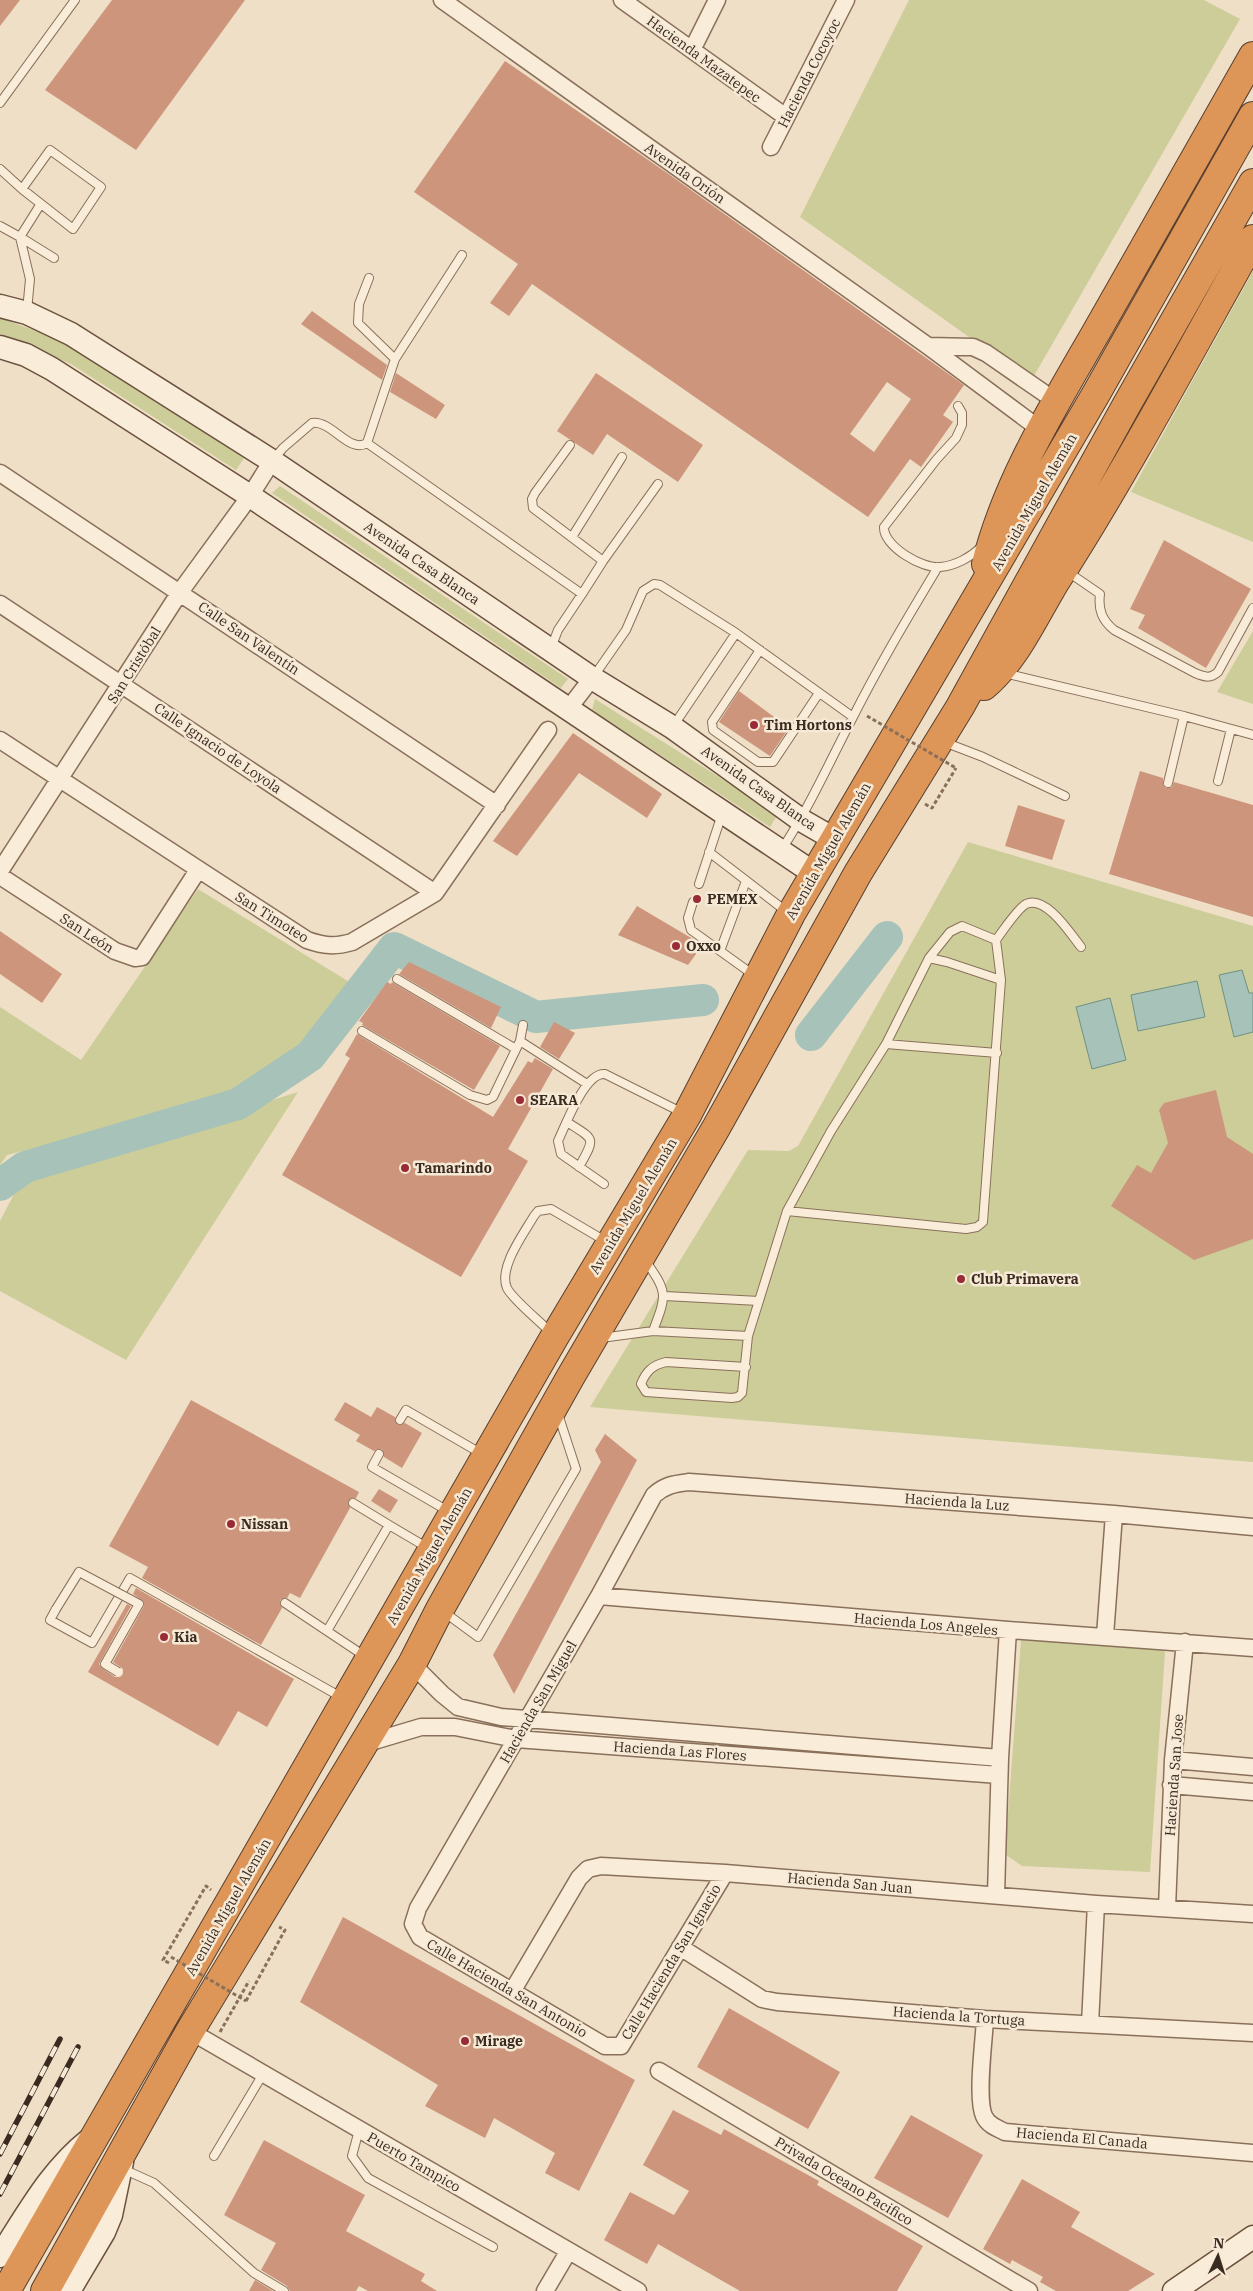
<svg xmlns="http://www.w3.org/2000/svg" width="1253" height="2291" font-family="'IBM Plex Serif',serif">
<rect width="100%" height="100%" fill="#eedfc6"/>
<path fill="#cccd99" d="M909,0H1204L1240,19L1031,381L800,217Z
M1253,271V542L1131,492Z
M0,318L61,340L244,458L236,470L71,364L0,334Z
M280,486L568,679L561,688L272,493Z
M1253,631V704L1217,692Z
M595,699L778,814L770,827L592,710Z
M968,842L1253,926V1462L590,1407L748,1150L789,1151L798,1146Z
M198,889L351,983L309,1041L256,1080L221,1101L7,1155L0,1165V1007L81,1060Z
M298,1092L126,1360L0,1291V1221L22,1179Z
M1021,1640L1157,1646L1165,1652L1150,1872L1022,1866L1005,1854Z"/>
<path fill="#a7c2b8" stroke="#6e9185" d="M1242,970L1249,993H1253V1032L1234,1037L1219,975Z
M1197,981L1205,1017L1138,1031L1131,995Z
M1110,998L1126,1060L1092,1069L1076,1007Z"/>
<g fill="none" stroke-linecap="round" stroke-linejoin="round">
<path stroke="#a7c2b8" stroke-width="32" d="M811,1035L887,937
M0,1185L25,1167L238,1104L310,1056L394,948L536,1017L703,1000"/>
</g>
<path fill="#cd967c" fill-rule="evenodd" d="M0,0H20L0,26Z
M112,0H245L136,150L45,90Z
M505,61L670,175L964,385L943,415L953,422L921,467L910,459L868,517L532,284L509,316L490,303L518,264L414,192ZM887,382L911,399L874,452L850,434Z
M312,311L387,365L382,380L301,324Z
M396,373L445,405L436,419L390,392Z
M596,373L703,445L678,482L607,434L593,455L557,431Z
M1164,540L1251,589L1206,668L1138,628L1145,615L1130,609Z
M739,691L789,728L770,756L719,722Z
M573,733L662,794L647,818L579,773L517,856L493,841Z
M1140,771L1163,778V784L1166,788L1172,787L1174,782L1253,805V917L1109,874Z
M1018,805L1065,820L1052,860L1005,846Z
M637,906L693,939L696,954L688,965L618,935Z
M0,931L62,974L42,1003L0,974Z
M409,962L501,1007L491,1028L399,974Z
M387,982L391,984L392,982L500,1046L474,1090L362,1025L363,1023L359,1021Z
M554,1022L575,1033L559,1059L540,1047Z
M357,1034L493,1117L528,1061L532,1063L535,1058L553,1069L508,1149L528,1161L461,1277L282,1175L350,1058L345,1055Z
M1216,1090L1227,1137L1253,1154V1239L1194,1260L1111,1206L1137,1165L1151,1173L1168,1143L1159,1110L1164,1103Z
M191,1400L359,1492L356,1498L348,1501L350,1508L300,1598L290,1593L287,1598L280,1600L282,1608L261,1645L142,1578L148,1567L109,1546Z
M345,1402L371,1417L377,1407L395,1417L398,1425L405,1423L422,1433L402,1468L384,1457L382,1449L374,1451L356,1441L360,1435L334,1420Z
M605,1434L637,1460L514,1694L493,1655L601,1462L595,1450Z
M379,1489L398,1500L390,1513L371,1501Z
M136,1588L294,1679L267,1727L238,1711L218,1746L88,1672L127,1604L131,1606L99,1664L102,1668L115,1677H120L123,1674V1669L113,1662L144,1606L143,1601L133,1594Z
M343,1917L635,2080L579,2191L545,2173L555,2153L494,2118L485,2138L425,2106L438,2085L300,2002Z
M729,2008L840,2072L808,2129L697,2067Z
M673,2110L721,2135L724,2129L819,2181L817,2185L923,2246L897,2291H740L658,2244L647,2264L604,2240L630,2192L674,2215L689,2191L643,2165Z
M911,2115L983,2155L948,2218L874,2178Z
M264,2140L365,2195L346,2231L425,2274L421,2281L437,2291H368L359,2286L356,2291H290L287,2286L261,2270L276,2243L224,2215Z
M1022,2179L1080,2212L1071,2227L1155,2274L1128,2291H1056L1040,2282L1043,2277L1012,2260L1010,2264L983,2249Z
M255,2280L273,2291H249Z"/>
<g fill="none" stroke-linecap="round" stroke-linejoin="round">
<defs>
<path id="lane" d="M0,103L75,0
M50,150L101,187L73,229L22,189Z
M0,169L22,189
M40,205L20,237L54,258
M0,226L20,237L30,279L27,311
M395,359L462,255
M958,406L962,413V425L956,438L936,460L884,527C883,546 922,569 940,567C955,566 971,557 981,547
M367,443L582,594L558,630L551,648
M570,445L535,493L532,499L533,508L603,561
M273,460L283,448L312,423C332,420 349,454 367,443L395,359L358,323L359,304L369,278
M572,537L622,457
M1068,572L1100,594C1098,610 1102,620 1114,630L1195,673C1205,677 1210,679 1218,672L1253,608
M582,594L603,561L658,484
M760,650L712,722L713,730L758,762H773L819,693
M1004,673L1184,716L1253,735
M594,676L626,630L643,591L654,584L660,585L736,633
M674,725L736,633L853,717
M944,742L983,757L1065,796
M1218,781L1231,729
M1168,783L1184,716
M782,849C809,808 829,763 852,719C878,667 908,617 938,567
M709,852L787,912
M699,884L722,814
M693,902L688,918L691,930L755,976
M720,951L746,881
M929,958L950,932L962,926L996,940
M397,979L516,1049
M1001,980L996,940C1002,932 1018,908 1026,904C1046,895 1070,933 1081,947
M362,1031L470,1095L487,1100L493,1097L520,1041L523,1025
M520,1041L587,1084
M567,1122C595,1140 596,1137 579,1167
M604,1184L561,1154L558,1141C566,1124 585,1072 605,1074L683,1113
M787,1211L966,1229L977,1227L983,1222L1001,980L947,962L929,958L886,1044
M645,1260C668,1293 667,1294 653,1331
M665,1296L759,1301
M551,1333C542,1323 512,1299 507,1288C498,1268 524,1233 534,1216L538,1211L551,1209L607,1242
M601,1338L653,1331L748,1336
M746,1367L666,1362C653,1365 646,1371 641,1384L646,1392L732,1398L738,1397L742,1393L748,1336L787,1211L831,1131L886,1044L997,1053
M400,1420L406,1410L482,1454
M379,1454L372,1467L448,1511
M353,1503L389,1525
M285,1603L366,1657
M56,1609L50,1620L92,1643L130,1578L341,1697
M444,1612L478,1637L576,1469L558,1414
M327,1631L389,1525L428,1548
M359,2130L352,2156L368,2178L493,2247
M214,2156L263,2074
M123,2169L154,2183L254,2273L284,2291"/>
<path id="street" d="M442,0L928,346L1041,430
M622,0L786,117
M692,50L717,0
M771,147L846,0
M928,346L973,347L986,353L1057,402
M0,473L497,805
M0,604L435,893
M569,708L592,678
M0,740L307,940C324,946 335,947 352,942L435,893L548,730
M0,871L180,592L250,496L272,461
M0,876L115,951L135,958L142,957L198,870
M599,1596L1008,1630L1253,1648
M1105,1636L1114,1514
M412,1664L442,1694L458,1707L501,1717L1000,1758
M364,1744L421,1727H455L516,1739L999,1775
M1173,1760L1253,1767
M1171,1785L1253,1792
M725,1873L621,2046H605L420,1937L413,1924L418,1908L599,1596L654,1495C665,1485 674,1484 689,1482L1114,1514L1253,1527
M996,1894L1000,1758L1008,1630
M1167,1908L1173,1760L1185,1642
M680,1947L762,1999L777,2002L985,2019L1253,2033
M513,1990L579,1878L588,1869L601,1866L725,1873L1096,1904L1253,1914
M985,2019C984,2041 976,2098 984,2116C988,2125 997,2128 1005,2132L1253,2153
M1090,2024L1096,1904
M190,2031L638,2291
M659,2071L1029,2291
M545,2291L568,2252"/>
<path id="secondary" d="M0,306L27,313L71,334L272,461L592,678L672,727L801,820L834,839
M0,347L26,355L52,369L250,496L815,874
M0,2256C27,2215 50,2171 89,2140
M69,2291L104,2232L111,2215L122,2162
M1174,2291L1253,2237"/>
<path id="highway" d="M986,564C1007,480 1055,404 1098,329C1149,238 1201,147 1253,56
M984,686C1015,660 1033,619 1054,584C1126,472 1188,355 1253,239
M6,2291L555,1336L687,1115L791,914L1096,394L1253,116
M45,2291L190,2031L412,1664L440,1609L571,1376L716,1128L858,873L960,707L1126,406L1253,183"/>
</defs>
<use href="#lane" stroke="#8a705b" stroke-width="10"/>
<use href="#street" stroke="#8a705b" stroke-width="19"/>
<use href="#secondary" stroke="#6c513f" stroke-width="25"/>
<use href="#highway" stroke="#583f2f" stroke-width="30"/>
<path stroke="#8a705b" stroke-width="3" stroke-dasharray="4 2.5" stroke-linecap="butt" d="M925,804L932,808L956,768
M169,1963L163,1960L206,1886L211,1890
M246,2001L285,1930L279,1927
M220,2032L249,1981"/>
<use href="#lane" stroke="#f9edd9" stroke-width="8"/>
<use href="#street" stroke="#f9edd9" stroke-width="16"/>
<use href="#secondary" stroke="#f9edd9" stroke-width="22"/>
<use href="#highway" stroke="#dd9657" stroke-width="28"/>
<defs>
<path id="rail" d="M0,2154L60,2039
M0,2194L78,2047"/>
</defs>
<use href="#rail" stroke="#3a2a1f" stroke-width="5.5"/>
<use href="#rail" stroke="#f6e9d6" stroke-width="4" stroke-dasharray="11" stroke-linecap="butt"/>
<defs>
<path id="lane-bridge" d="M56,1609L79,1572L139,1604L105,1664L118,1672"/>
</defs>
<use href="#lane-bridge" stroke="#8a705b" stroke-width="10" stroke-linecap="butt"/>
<path stroke="#8a705b" stroke-width="3" stroke-dasharray="4 2.5" stroke-linecap="butt" d="M867,716L956,768
M171,1957L246,2001"/>
<use href="#lane-bridge" stroke="#f9edd9" stroke-width="8"/>
</g>
<g fill="#992b36" stroke="#f6e9d6" stroke-width="2">
<circle cx="754" cy="725" r="5"/>
<circle cx="697" cy="899" r="5"/>
<circle cx="676" cy="946" r="5"/>
<circle cx="520" cy="1100" r="5"/>
<circle cx="405" cy="1168" r="5"/>
<circle cx="961" cy="1279" r="5"/>
<circle cx="231" cy="1524" r="5"/>
<circle cx="164" cy="1637" r="5"/>
<circle cx="465" cy="2041" r="5"/>
</g>
<g text-anchor="middle" stroke-width="5" stroke-linejoin="round" paint-order="stroke">
<g font-size="14" fill="#3a2a1f" stroke="#f6e9d6">
<text transform="translate(704 59) rotate(36)" y="5">Hacienda Mazatepec</text>
<text transform="translate(809 73) rotate(-63)" y="5">Hacienda Cocoyoc</text>
<text transform="translate(685 173) rotate(35)" y="5">Avenida Orión</text>
<text transform="translate(1034 502) rotate(-60)" y="5">Avenida Miguel Alemán</text>
<text transform="translate(422 563) rotate(34)" y="5">Avenida Casa Blanca</text>
<text transform="translate(249 638) rotate(34)" y="5">Calle San Valentín</text>
<text transform="translate(134 665) rotate(-58)" y="5">San Cristóbal</text>
<text transform="translate(218 748) rotate(34)" y="5">Calle Ignacio de Loyola</text>
<text transform="translate(759 788) rotate(35)" y="5">Avenida Casa Blanca</text>
<text transform="translate(828 851) rotate(-60)" y="5">Avenida Miguel Alemán</text>
<text transform="translate(272 917) rotate(32)" y="5">San Timoteo</text>
<text transform="translate(87 933) rotate(33)" y="5">San León</text>
<text transform="translate(633 1206) rotate(-59)" y="5">Avenida Miguel Alemán</text>
<text transform="translate(957 1502) rotate(4)" y="5">Hacienda la Luz</text>
<text transform="translate(429 1556) rotate(-60)" y="5">Avenida Miguel Alemán</text>
<text transform="translate(926 1624) rotate(5)" y="5">Hacienda Los Angeles</text>
<text transform="translate(538 1702) rotate(-60)" y="5">Hacienda San Miguel</text>
<text transform="translate(680 1751) rotate(4)" y="5">Hacienda Las Flores</text>
<text transform="translate(1174 1775) rotate(-86)" y="5">Hacienda San Jose</text>
<text transform="translate(850 1883) rotate(5)" y="5">Hacienda San Juan</text>
<text transform="translate(228 1907) rotate(-60)" y="5">Avenida Miguel Alemán</text>
<text transform="translate(671 1962) rotate(-59)" y="5">Calle Hacienda San Ignacio</text>
<text transform="translate(507 1988) rotate(30)" y="5">Calle Hacienda San Antonio</text>
<text transform="translate(959 2016) rotate(4)" y="5">Hacienda la Tortuga</text>
<text transform="translate(1082 2138) rotate(5)" y="5">Hacienda El Canada</text>
<text transform="translate(414 2162) rotate(30)" y="5">Puerto Tampico</text>
<text transform="translate(844 2181) rotate(31)" y="5">Privada Oceano Pacifico</text>
</g>
<g font-size="14" font-weight="bold" fill="#3a2a1f" stroke="#f6e9d6" text-anchor="start">
<text x="764" y="730">Tim Hortons</text>
<text x="707" y="904">PEMEX</text>
<text x="686" y="951">Oxxo</text>
<text x="530" y="1105">SEARA</text>
<text x="415" y="1173">Tamarindo</text>
<text x="971" y="1284">Club Primavera</text>
<text x="241" y="1529">Nissan</text>
<text x="174" y="1642">Kia</text>
<text x="475" y="2046">Mirage</text>
</g>
</g>
<g transform="translate(1218 2256) rotate(4)" stroke="#f6e9d6" stroke-width="4" paint-order="stroke">
<path d="M0-4L9 19L0 12L-9 19Z" fill="#3a2a1f"/>
<text y="-8" font-size="14" font-weight="bold" text-anchor="middle" fill="#3a2a1f">N</text>
</g>
</svg>
